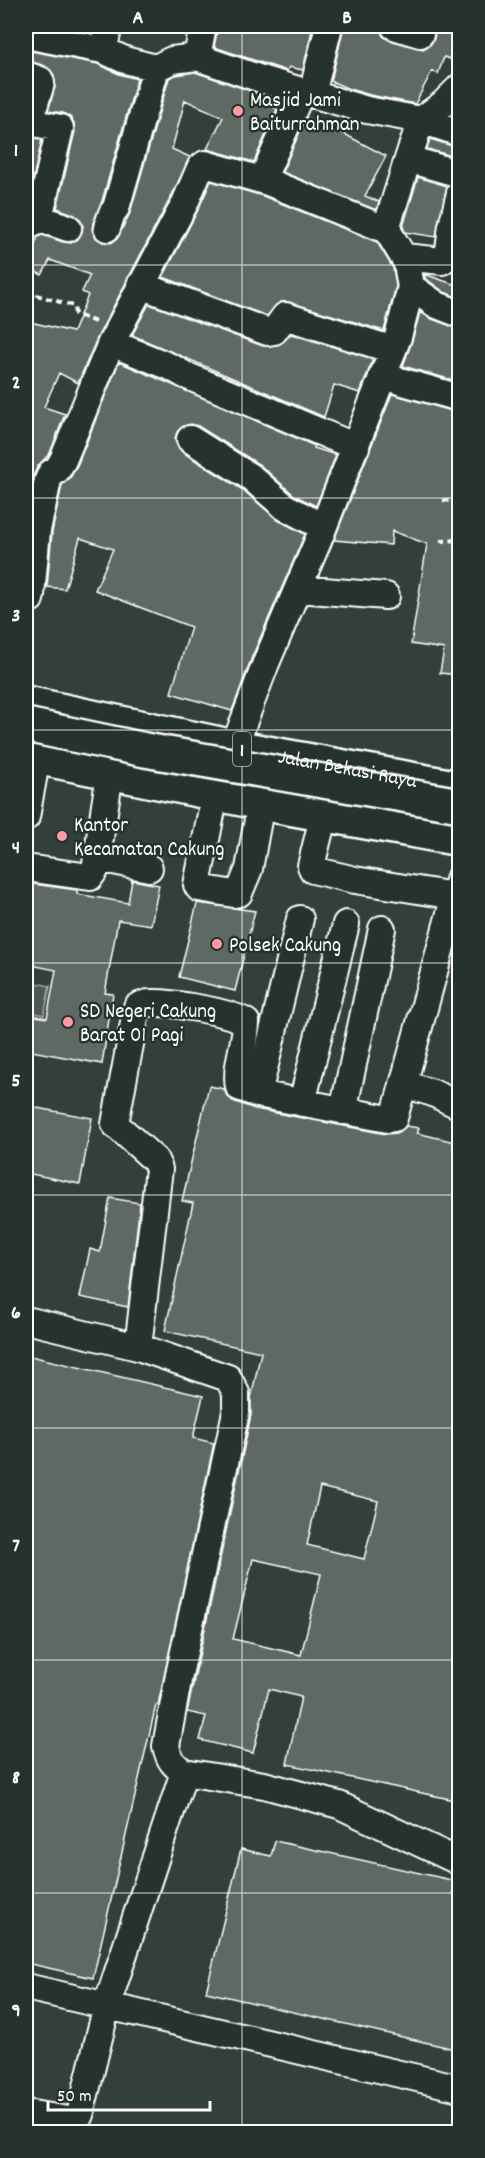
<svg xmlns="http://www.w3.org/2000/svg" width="485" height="2158" font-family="Dekko,sans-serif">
<rect width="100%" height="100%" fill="#333f3a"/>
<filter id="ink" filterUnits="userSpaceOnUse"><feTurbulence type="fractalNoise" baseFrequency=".0167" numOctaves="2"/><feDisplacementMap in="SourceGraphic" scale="12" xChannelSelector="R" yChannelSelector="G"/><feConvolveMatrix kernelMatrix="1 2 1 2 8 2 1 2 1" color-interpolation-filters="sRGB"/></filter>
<g filter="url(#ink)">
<path fill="#4d5853" stroke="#a6aca9" stroke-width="1.5" d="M26,981L50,986L44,1015L26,1011Z"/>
<path fill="#5f6964" stroke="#fff" stroke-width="1.5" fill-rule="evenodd" d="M218,26H313L303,70L289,67L287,71L214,47Z
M344,26H379L383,36L389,40L423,49L430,45L434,39L435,31L432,26H459V62L444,57L438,74L432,71L415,104L370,95L349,89L331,81Z
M26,50L98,64L119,74L137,79L102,201L93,223L92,230L95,237L103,242L111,243L117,239L130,213L169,78L176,75L195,72L274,99L270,106L277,109L254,162L207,149L223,117L185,100L172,149L190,157L171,197L98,336L78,383L59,373L44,407L65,414L50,453L38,466L34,474L26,512V467L31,448L26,447V321L73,332L88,295L82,292L90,275L50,260L42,275L26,267L38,237L42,235L63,242L71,243L78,239L82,232L83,226L80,219L73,214L57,208L75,131L74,123L70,117L63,113L48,111L55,87L54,75L45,66L26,60Z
M306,118L331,127L386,156L365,196L379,202L376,210L282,172Z
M26,135L42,140L27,205H26Z
M430,139L459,148V158L427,149Z
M418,177L447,186L436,237L405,232L403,227Z
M211,181L263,196L377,242L393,268L396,286L384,331L289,302H280L267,316L163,277L198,210Z
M424,274L459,286V298L444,292L425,278Z
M149,304L263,346L277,345L285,340L291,334L373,359L360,393L334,385L324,417L132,335Z
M420,312L432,319L459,329V382L403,366L412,341Z
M119,362L315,446L314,448L336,455L316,506L294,495L260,465L198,426L191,424L184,426L177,432L175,439L177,445L182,452L243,490L278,520L305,534L252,657L232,711L171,693L191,627L95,590L113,549L80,538L65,589L47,587L52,532L62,485L70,478L77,466Z
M392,394L459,413V675L440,673L444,649L411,644L427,544L392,531L391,545L334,540Z
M132,880L159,885L151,925L118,920L105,993L113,994L102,1064L26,1050V1014L47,1018L56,970L26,964V883L77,890V894L128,903Z
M197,903L255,911L235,991L179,977Z
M209,1086L224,1089L227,1096L233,1101L255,1109L386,1134L397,1133L406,1126L419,1128L417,1133L459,1143V1801L287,1764L301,1697L269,1689L253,1753L200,1740L206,1716L187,1712L251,1415V1398L261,1352L165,1331L193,1203L182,1201ZM320,1487L378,1501L364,1559L307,1545ZM253,1559L321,1574L301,1655L233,1639Z
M26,1106L92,1118L80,1184L26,1173Z
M110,1198L140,1203L128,1307L80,1297L90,1249L100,1252Z
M26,1355L203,1396L193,1438L214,1443L158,1705H156L93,1978L26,1963Z
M275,1841L456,1881L453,1895L459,1896V2050L206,1992L241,1849L271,1856Z"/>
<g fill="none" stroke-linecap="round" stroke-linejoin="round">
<defs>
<path id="minor" d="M394,26L420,34
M26,35L103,50L125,60L156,68L172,60L197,57L267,81L367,110L421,120L460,133
M103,50L109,26
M197,57L203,26
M26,75L40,80L41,83L30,120L34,123L60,128L39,218
M312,94L329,26
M408,159L460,174
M262,180L302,91
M26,224H31L39,218L68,228
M452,226L460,193
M107,228L112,213L116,208L156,68
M404,257L442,261C451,255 450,237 452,226L460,228
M140,285L268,332L274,331L285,316L393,350
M411,287L437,305L460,314
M111,343L171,367L185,375L356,447
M382,376L460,398
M190,439L252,478L285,507L323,527
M298,589L386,596
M26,600L30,599L31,595L37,530L48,480L51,473L57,470L63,460L111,343L185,203L200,168L205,164L268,182L387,230
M234,747L266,663L318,541L398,337L411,287L407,263L387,230L389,219L408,159L421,120L443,104L460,87
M215,794L197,885L199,888L234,894L239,893L249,869L261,803
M324,814L311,866L313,870L355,880L455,896
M26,817L37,757
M98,858L149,868
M26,868L90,877L95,870L113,754
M403,1084L433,1093L460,1106
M258,1094L300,919
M302,1103L346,924
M343,1111L382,929
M26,1320L138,1347L228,1378L236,1393V1412L179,1675L166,1746C169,1759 173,1765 184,1772L264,1785L339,1805L460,1862
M138,1347L159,1169L155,1160L115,1124L137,1007C141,1005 145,1003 150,1003C170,1002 230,1012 246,1022C246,1044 235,1066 239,1087L258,1094L388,1119L394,1118L460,877
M26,1987L460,2088
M26,2113L69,2120L75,2119L80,2115L107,2005L184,1772"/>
<g id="highway">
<path id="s1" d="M26,703L234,747L460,788"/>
<path d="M26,755L261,803L460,839"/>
</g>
</defs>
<use href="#minor" stroke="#fff" stroke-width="30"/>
<use href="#highway" stroke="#fff" stroke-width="38"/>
<path stroke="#fff" stroke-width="4" stroke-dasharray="6 4.5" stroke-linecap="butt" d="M26,292L74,306L75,314L98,323
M443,500L460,502
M440,541L460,540"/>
<use href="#minor" stroke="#26332d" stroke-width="26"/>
<use href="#highway" stroke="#26332d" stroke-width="33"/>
<defs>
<path id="highway-bridge" d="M26,725L145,750L460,805"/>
</defs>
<use href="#highway-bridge" stroke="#fff" stroke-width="38" stroke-linecap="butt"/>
<use href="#highway-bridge" stroke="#26332d" stroke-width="33"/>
</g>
</g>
<path fill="none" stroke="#fff" stroke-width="1.5" stroke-opacity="0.55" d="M242,26V2132M26,265H460M26,498H460M26,730H460M26,963H460M26,1195H460M26,1428H460M26,1660H460M26,1893H460"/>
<g fill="#ff9aa2" stroke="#26332d" stroke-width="2">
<circle cx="238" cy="111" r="6"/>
<circle cx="62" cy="836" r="6"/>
<circle cx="217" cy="944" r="6"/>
<circle cx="68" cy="1022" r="6"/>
</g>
<g text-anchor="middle" stroke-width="5" stroke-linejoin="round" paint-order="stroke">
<rect fill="#26332d" stroke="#bec2c0" stroke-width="1.5" x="233" y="732" width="18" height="34" rx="4.5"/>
<g font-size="20" font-weight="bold" fill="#fff">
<text x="242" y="756">1</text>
</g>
<g font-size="21" fill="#fff" stroke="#26332d" text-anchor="start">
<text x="250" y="106">Masjid Jami<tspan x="250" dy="24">Baiturrahman</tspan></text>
<text x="74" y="831">Kantor<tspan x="74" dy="24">Kecamatan Cakung</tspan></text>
<text x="229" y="951">Polsek Cakung</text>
<text x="80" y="1017">SD Negeri Cakung<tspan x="80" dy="24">Barat 01 Pagi</tspan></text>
</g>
<g font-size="21" fill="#fff" stroke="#26332d">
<text dy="7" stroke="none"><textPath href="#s1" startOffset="328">Jalan Bekasi Raya</textPath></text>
</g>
</g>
<rect width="485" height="2158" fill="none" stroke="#26332d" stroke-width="66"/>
<path d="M48 2101v9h162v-9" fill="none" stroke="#ffffff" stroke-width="3"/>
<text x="57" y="2101" font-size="18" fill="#ffffff" stroke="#26332d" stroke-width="4.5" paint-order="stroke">50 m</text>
<rect x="33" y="33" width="419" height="2092" fill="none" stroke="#fff" stroke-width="2"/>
<g font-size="20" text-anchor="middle" font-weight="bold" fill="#fff">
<text x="138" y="23">A</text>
<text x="347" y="23">B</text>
<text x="16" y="156">1</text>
<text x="16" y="388">2</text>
<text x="16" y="621">3</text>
<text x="16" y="853">4</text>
<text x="16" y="1086">5</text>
<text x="16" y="1318">6</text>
<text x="16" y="1551">7</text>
<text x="16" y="1783">8</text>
<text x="16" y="2016">9</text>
</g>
</svg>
